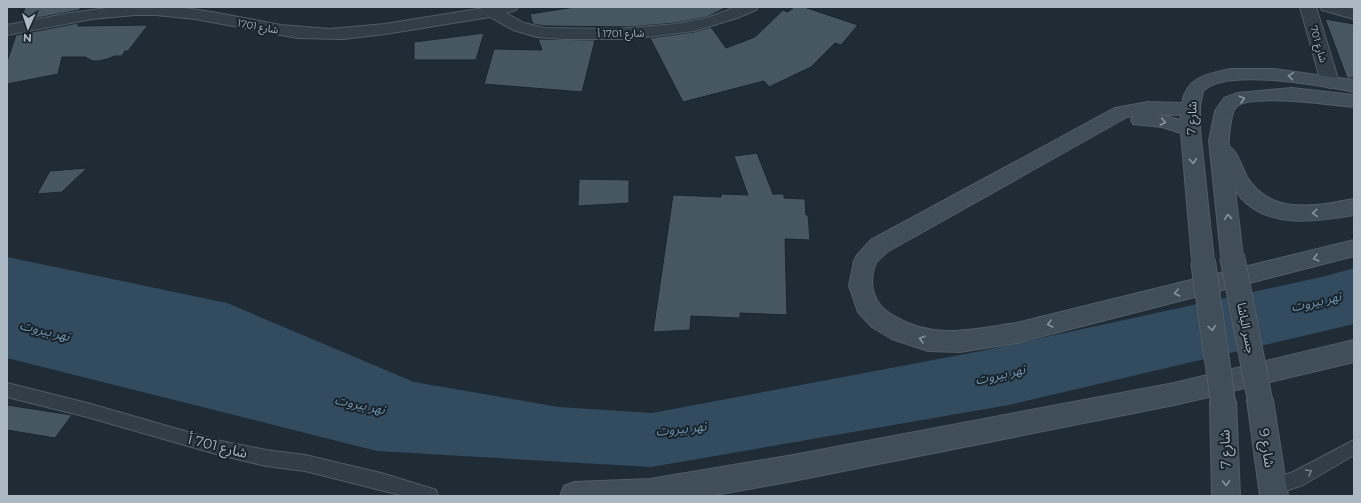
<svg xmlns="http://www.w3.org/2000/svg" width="1361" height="503" font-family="Montserrat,'Noto Sans Arabic',sans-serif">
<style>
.water{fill:#324b5e}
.building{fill:#475762;stroke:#1a252d}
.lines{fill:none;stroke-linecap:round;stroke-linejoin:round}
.lane-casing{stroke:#505c65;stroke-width:2}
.street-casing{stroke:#505c65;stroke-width:2}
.secondary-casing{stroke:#505c65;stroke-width:2}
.lane{fill:#323e47;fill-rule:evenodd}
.street{fill:#323e47;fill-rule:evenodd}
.secondary{fill:#404e5a;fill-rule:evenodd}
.secondary-bridge-casing{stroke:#505c65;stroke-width:26;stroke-linecap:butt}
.secondary-bridge{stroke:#404e5a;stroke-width:24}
.oneway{stroke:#86949f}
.oneway2{stroke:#75828c}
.labels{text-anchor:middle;stroke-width:4;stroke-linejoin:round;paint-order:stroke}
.far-street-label{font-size:10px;fill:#acb9c4;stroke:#18232b}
.street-label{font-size:12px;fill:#acb9c4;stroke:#18232b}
.water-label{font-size:13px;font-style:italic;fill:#6c8fa9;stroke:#18232b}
.near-street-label{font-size:14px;fill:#acb9c4;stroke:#18232b}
</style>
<rect width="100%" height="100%" fill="#1f2c36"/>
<polygon class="water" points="7,257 227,303 414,382 559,407 652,413 981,351 1326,276 1354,268 1354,324 1009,405 651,467 377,451 7,358"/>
<g class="building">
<polygon points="25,7 80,7 80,10 21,21"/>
<polygon points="575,7 727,7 707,17 676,23 629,27 545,26 533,24 530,14"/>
<polygon points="794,7 804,7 858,25 841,45 835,43 811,67 769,87 764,81 683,102 650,38 694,32 711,27 726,48 755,37 783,10 788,12"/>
<polygon points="1325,19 1354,24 1354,78 1347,78"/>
<polygon points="78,23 78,26 148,25 128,51 125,51 122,56 115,56 107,59 98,61 93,61 85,57 62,57 58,74 7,84 7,62 16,35"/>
<polygon points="484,33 476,60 414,60 414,42"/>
<polygon points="538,39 595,40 582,92 484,84 494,49 542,50"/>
<polygon points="757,153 773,194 784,194 784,198 805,199 806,215 808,215 810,240 785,239 787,315 740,313 740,318 691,316 690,330 653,332 673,195 721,197 721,194 748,195 734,156"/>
<polygon points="87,168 62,192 37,194 50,171"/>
<polygon points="579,179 629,180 629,203 578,206"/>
<polygon points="7,405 72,415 55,438 7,430"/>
</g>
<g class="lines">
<g class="lane-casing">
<g id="lane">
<polygon points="7,383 87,403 216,440 266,450 305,455 381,473 430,488 436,490 438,496 404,496 305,471 266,466 216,454 87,417 7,397"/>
<polygon points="1354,440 1354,455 1303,485 1273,495 1267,493 1265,487 1267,481 1293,472"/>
</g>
</g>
<g class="street-casing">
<g id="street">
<polygon points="114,7 178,7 212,12 281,25 329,29 385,24 490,7 518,7 516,10 506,13 524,23 545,28 618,29 676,24 707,18 736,7 758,7 756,10 737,18 694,31 656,36 618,39 563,39 537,37 513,30 490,17 385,34 343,39 298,38 195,19 156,15 135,15 92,19 7,35 7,25 70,13"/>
<polygon points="1300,7 1316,7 1339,82 1336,86 1330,88 1324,86 1321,82"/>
<polygon points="1320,7 1346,7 1354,9 1354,19 1322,10"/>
</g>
</g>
<g class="secondary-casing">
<g id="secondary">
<path d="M 1230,69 L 1274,69 L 1354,80 L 1354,92 C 1324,86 1225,67 1203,91 L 1200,106 L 1200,129 L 1214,261 L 1211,267 L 1203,270 L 1195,267 L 1192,261 L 1181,133 L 1162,127 L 1133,124 L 1131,120 L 1133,116 L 1127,117 L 887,252 C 883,256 879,259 876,263 C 872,271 871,285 874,293 C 877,304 886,312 896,317 C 935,340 974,329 1016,323 L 1354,240 L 1354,256 L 1016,343 L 960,352 L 928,351 L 892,339 L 872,327 L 858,312 L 849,286 L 854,261 L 857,255 L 871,240 L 1115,108 L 1148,102 L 1182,103 C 1186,77 1208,74 1230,69 ZM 1152,114 L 1181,115 L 1180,120 L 1162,115 Z"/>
<path d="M 1292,88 L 1354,95 L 1354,107 C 1333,105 1250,93 1236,107 C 1231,112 1228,139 1229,146 C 1238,152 1242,168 1247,177 C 1271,216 1316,206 1354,199 L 1354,215 C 1314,222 1261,230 1235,190 L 1243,256 L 1240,262 L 1232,265 L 1224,262 L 1221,256 L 1209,141 L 1215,111 L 1224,98 L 1238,93 Z"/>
<polygon points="1354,340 1354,362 1228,392 1232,394 1236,402 1240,496 1212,496 1210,402 1213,396 1174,405 793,481 710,496 560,496 564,486 574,482 650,479 793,455 1174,383"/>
<polygon points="1260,388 1269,392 1273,400 1288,496 1260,496 1247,400 1251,392"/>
</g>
</g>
<use href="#lane" class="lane"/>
<use href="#street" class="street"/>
<use href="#secondary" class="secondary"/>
<g class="secondary-bridge-casing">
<g id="secondary-bridge">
<polyline points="1232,256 1260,400"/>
<polyline points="1203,261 1223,402"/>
</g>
</g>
<use href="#secondary-bridge" class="secondary-bridge"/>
</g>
<defs><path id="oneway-chevron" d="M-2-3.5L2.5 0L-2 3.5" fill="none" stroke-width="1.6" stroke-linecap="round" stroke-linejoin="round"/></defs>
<g class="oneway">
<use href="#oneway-chevron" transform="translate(1291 76) rotate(-172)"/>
<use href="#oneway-chevron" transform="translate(1242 99) rotate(-15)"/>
<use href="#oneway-chevron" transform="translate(1163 122) rotate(12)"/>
<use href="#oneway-chevron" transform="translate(1193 161) rotate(85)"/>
<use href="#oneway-chevron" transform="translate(1315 213) rotate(176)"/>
<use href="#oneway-chevron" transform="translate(1228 217) rotate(-96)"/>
<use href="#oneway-chevron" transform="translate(1316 258) rotate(165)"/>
<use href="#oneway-chevron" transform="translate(1177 293) rotate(166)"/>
<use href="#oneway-chevron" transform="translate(1050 324) rotate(166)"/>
<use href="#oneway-chevron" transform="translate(1212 328) rotate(82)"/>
<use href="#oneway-chevron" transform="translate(922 339) rotate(-164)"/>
<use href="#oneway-chevron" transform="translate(1226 483) rotate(89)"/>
</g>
<use class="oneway2" href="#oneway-chevron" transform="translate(1309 472) rotate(-30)"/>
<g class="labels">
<g class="far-street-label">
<text transform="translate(258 26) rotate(10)" y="4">شارع 1701</text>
<text transform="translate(621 33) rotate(-1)" y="4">شارع 1701 أ</text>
<text transform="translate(1319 44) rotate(74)" y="4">شارع 701</text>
</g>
<g class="street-label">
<text transform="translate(1192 118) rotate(-88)" y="4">شارع 7</text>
<text transform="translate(1246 328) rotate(79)" y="4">جسر الباشا</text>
</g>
<g class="water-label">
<text transform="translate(1316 301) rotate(-13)" y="5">نهر بيروت</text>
<text transform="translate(45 330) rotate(14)" y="5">نهر بيروت</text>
<text transform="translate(1000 374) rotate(-13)" y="5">نهر بيروت</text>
<text transform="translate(360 404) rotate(12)" y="5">نهر بيروت</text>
<text transform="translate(681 428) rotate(-6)" y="5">نهر بيروت</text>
</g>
<g class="near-street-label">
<text transform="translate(218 446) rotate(14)" y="5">شارع 701 أ</text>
<text transform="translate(1267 448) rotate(81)" y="5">شارع 9</text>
<text transform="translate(1225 449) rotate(-92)" y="5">شارع 7</text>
</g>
</g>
<rect width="1361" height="503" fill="none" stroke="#acb9c4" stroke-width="16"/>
<g transform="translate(28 28) rotate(183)" stroke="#18232b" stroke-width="3" paint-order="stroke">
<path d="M0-3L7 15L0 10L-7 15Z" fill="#acb9c4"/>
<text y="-6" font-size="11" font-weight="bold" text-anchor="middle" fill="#acb9c4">N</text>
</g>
</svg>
